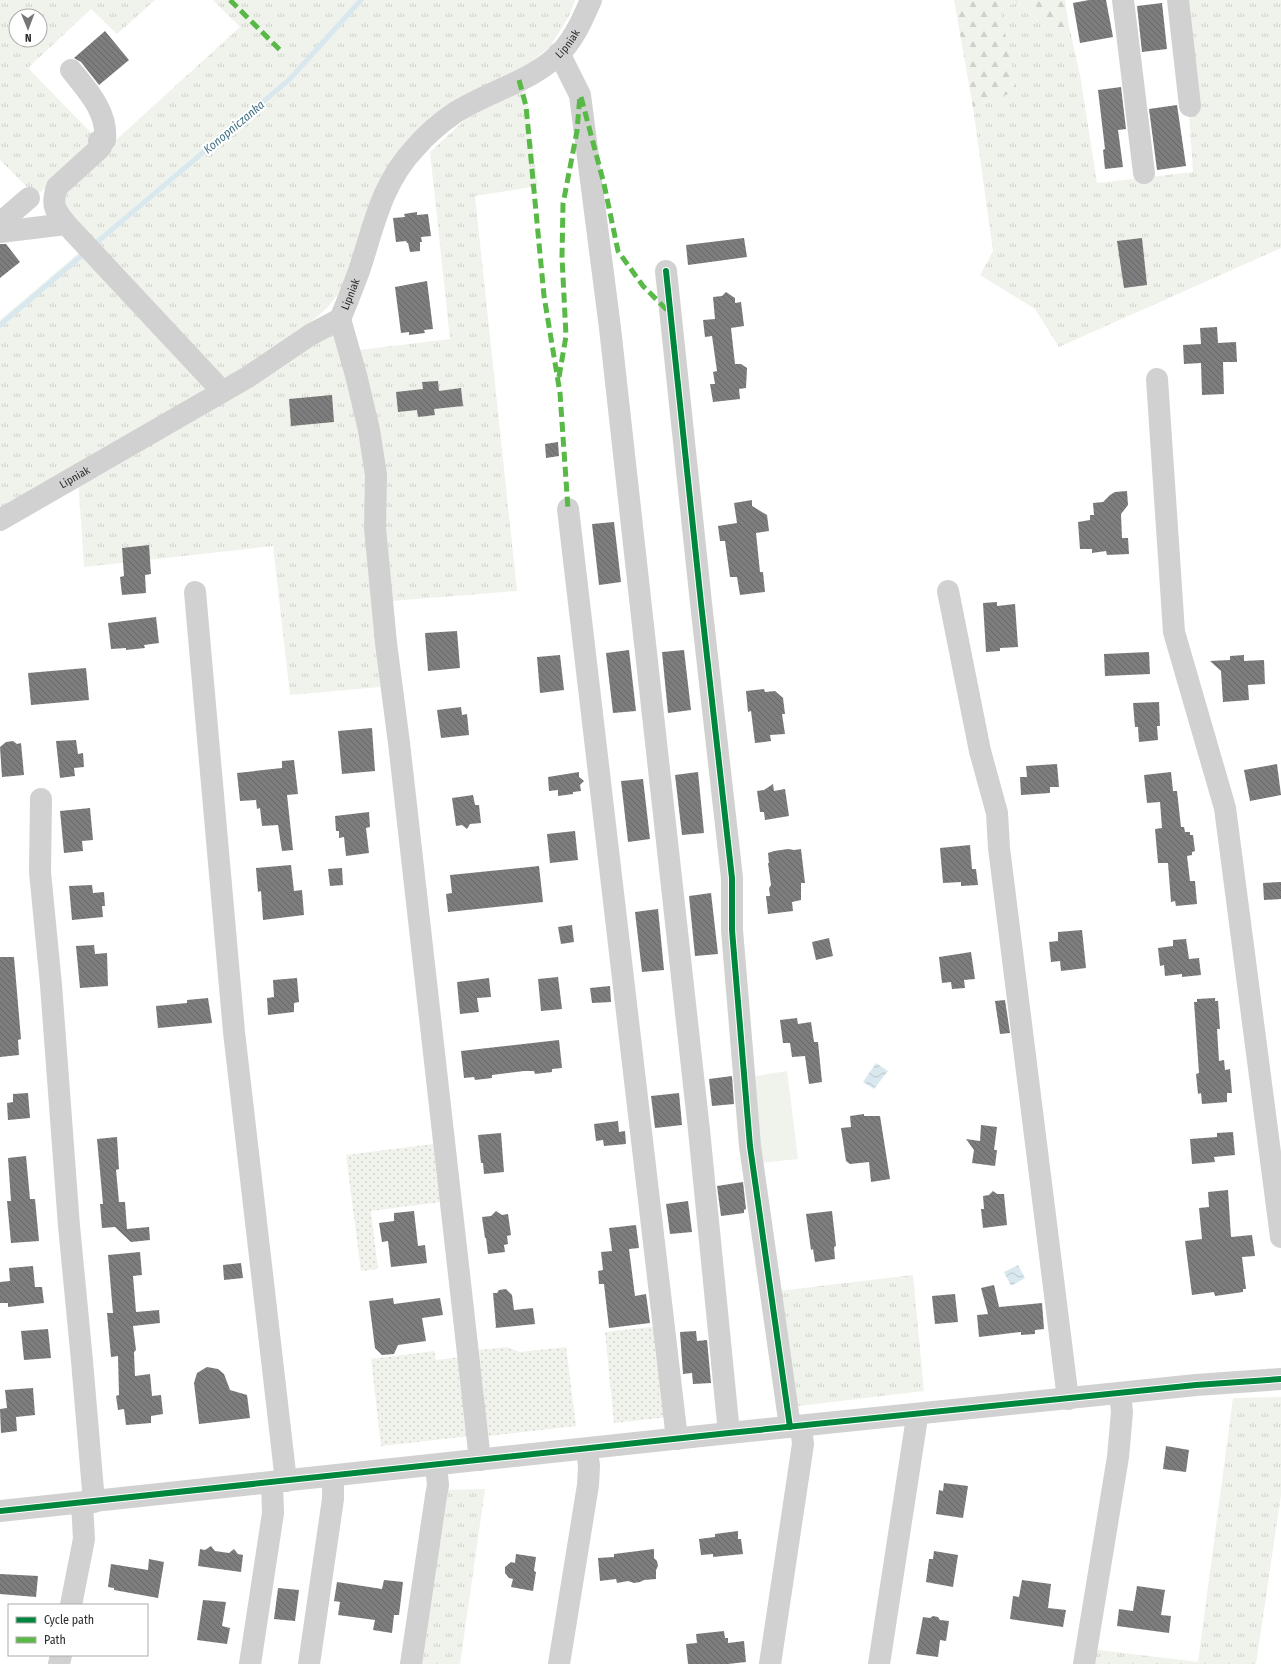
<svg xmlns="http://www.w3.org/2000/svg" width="1281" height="1664" font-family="'Fira Sans Condensed',sans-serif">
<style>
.grass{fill:url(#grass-tufts);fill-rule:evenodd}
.forest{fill:url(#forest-firs)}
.park{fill:#f0f3eb}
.garden{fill:url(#garden-dots)}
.water{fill:url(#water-waves)}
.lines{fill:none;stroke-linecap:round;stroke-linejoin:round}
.stream{stroke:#d9e8ee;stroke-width:5}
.building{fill:url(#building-back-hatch)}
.minor{stroke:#d1d1d1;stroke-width:22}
.quiet{stroke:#58b947;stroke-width:5;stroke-dasharray:10 5;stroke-linecap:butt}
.cycleway-casing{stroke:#fff;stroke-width:8}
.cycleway{stroke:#00873e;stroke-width:6}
.labels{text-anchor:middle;stroke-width:4;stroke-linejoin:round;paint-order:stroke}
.street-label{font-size:11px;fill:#2c2c2c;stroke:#fff}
.water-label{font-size:12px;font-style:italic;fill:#437285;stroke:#fff}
</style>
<defs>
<pattern id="grass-tufts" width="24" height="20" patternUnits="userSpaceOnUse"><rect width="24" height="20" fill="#f0f3eb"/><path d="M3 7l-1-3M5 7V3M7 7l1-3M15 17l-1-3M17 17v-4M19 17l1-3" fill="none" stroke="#ced0ca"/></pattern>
<pattern id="forest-firs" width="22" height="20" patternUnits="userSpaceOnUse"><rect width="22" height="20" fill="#f0f3eb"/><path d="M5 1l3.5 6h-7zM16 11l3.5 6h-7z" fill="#ced0ca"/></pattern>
<pattern id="garden-dots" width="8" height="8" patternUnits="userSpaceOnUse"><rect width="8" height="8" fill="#f0f3eb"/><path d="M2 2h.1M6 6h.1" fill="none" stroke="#ced0ca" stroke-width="1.8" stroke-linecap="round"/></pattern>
<pattern id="water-waves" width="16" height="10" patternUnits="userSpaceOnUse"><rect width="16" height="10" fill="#d9e8ee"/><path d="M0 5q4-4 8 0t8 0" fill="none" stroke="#bac7cc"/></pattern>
<pattern id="building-back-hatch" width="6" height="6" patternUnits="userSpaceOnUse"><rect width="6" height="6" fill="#7d7d7d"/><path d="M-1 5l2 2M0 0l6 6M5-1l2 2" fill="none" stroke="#676767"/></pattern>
</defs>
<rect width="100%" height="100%" fill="#fff"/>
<g class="grass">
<path d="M 0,0 L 155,0 L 117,34 L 91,9 L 28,68 L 99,141 L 36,196 L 0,160 ZM 16,16 L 40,16 L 40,40 L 16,40 Z"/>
<polygon points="213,0 575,0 569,16 550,47 523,68 434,119 342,290 326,309 292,338 229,378 212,374 72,224 59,192 240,27"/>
<polygon points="1181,0 1281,0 1281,248 1059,347 1035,309 980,275 993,251 973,107 1017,91 999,9 1018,2 1047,29 1069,26 1080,75 1097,183 1193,172"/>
<polygon points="525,86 538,186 475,196 517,591 392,601 378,636 380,687 290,695 273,546 84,567 78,478 340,319 351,351 450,339 430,152 466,119"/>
<polygon points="82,250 208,384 198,396 0,513 0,320"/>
<polygon points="913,1275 924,1391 790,1407 778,1291"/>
<polygon points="1281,1397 1281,1495 1256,1664 1087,1664 1091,1649 1198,1662 1233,1398"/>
<polygon points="485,1489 460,1664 416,1664 441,1490"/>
</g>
<polygon class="forest" points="954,0 1065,0 1069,26 1047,29 1018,2 1000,9 1017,91 973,107"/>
<polygon class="park" points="787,1071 798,1159 760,1163 749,1077"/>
<g class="garden">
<polygon points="433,1144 440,1202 371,1211 378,1269 361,1271 346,1155"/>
<polygon points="660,1326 669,1417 614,1423 605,1332"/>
<polygon points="507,1347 520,1352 566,1347 576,1426 488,1436 479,1350"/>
<polygon points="434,1351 436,1360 462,1357 471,1436 381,1446 371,1359"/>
</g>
<g class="water">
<polygon points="876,1063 888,1071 874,1089 863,1082"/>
<polygon points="1018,1265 1025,1278 1011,1286 1004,1272"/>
</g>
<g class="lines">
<g class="stream">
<polyline points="96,243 290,79 361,0"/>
<polyline points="0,325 80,257"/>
</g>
</g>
<g class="building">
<polygon points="1089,0 1106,0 1113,37 1080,43 1073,3"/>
<polygon points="1162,3 1167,49 1142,52 1137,6"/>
<polygon points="105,31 129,60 99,85 81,62 74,58"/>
<polygon points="1121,87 1126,129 1118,130 1123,167 1105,169 1103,150 1105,149 1098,90"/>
<polygon points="1177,105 1186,166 1157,170 1149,109"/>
<polygon points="417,212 417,215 428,214 431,236 421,237 422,242 420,242 420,251 410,252 408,243 407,243 406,241 396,242 393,218 405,217 404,214"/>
<polygon points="744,238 747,257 688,265 686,245"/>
<polygon points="1142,238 1147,285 1124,288 1117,241"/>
<polygon points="0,244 6,244 20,262 0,278"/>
<polygon points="427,281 433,329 424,330 425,333 409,335 409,332 401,333 395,287"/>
<polygon points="726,292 735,298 735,303 741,302 744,326 731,328 735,364 741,364 747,368 746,388 739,389 740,399 713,402 710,384 715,384 713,372 717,371 712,336 705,337 703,320 715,319 713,297 722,296"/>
<polygon points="1217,327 1218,343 1236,342 1237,362 1223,362 1224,394 1202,395 1201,363 1184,364 1183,345 1201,344 1200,328"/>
<polygon points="438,381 439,391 461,388 463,406 434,409 435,415 418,417 417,410 398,412 396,392 423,389 422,382"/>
<polygon points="332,395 334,422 291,426 289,399"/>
<polygon points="558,442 559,456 546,458 545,444"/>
<polygon points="1127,491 1128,505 1121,514 1122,538 1128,538 1129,554 1107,555 1106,551 1092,553 1092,549 1080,549 1078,522 1090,520 1090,515 1094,515 1093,503 1103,502 1110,495 1115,492"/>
<polygon points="752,500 752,506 767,515 769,531 756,533 760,572 763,572 765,592 740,595 737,577 730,577 725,541 720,541 718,526 737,523 734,503"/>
<polygon points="614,522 621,582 599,585 592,524"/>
<polygon points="149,545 151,574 145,575 146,593 122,595 120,577 124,576 122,548"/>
<polygon points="997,602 997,606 1015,604 1018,647 1000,648 1000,651 986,652 983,603"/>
<polygon points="156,617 159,643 144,645 145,648 126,650 126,648 111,649 108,623"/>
<polygon points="457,631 460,668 428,671 425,633"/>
<polygon points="629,650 636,711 613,713 606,653"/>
<polygon points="684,650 691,710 668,713 662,652"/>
<polygon points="1149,652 1150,674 1105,676 1104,654"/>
<polygon points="560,655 564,690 540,693 537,657"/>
<polygon points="1244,655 1244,661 1264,660 1265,684 1248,685 1249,700 1223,702 1221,671 1210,661 1230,660 1230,656"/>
<polygon points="86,668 89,700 31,705 28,673"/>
<polygon points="764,689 765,692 775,691 783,698 785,714 782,714 785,734 770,735 771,741 755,743 751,711 748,712 746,691"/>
<polygon points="1159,702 1160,726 1157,726 1158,740 1139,742 1138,727 1135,727 1133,703"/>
<polygon points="461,707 462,715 467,714 469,735 441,738 437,710"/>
<polygon points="372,728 375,771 342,774 338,731"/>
<polygon points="76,740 78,754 83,753 84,767 74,768 75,776 60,778 56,741"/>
<polygon points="13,741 17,744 21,743 24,775 2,777 0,747 6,742"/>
<polygon points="294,760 298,794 287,795 293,850 282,851 278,825 262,826 260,808 257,809 256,800 240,801 237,773 282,768 282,761"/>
<polygon points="1057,764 1059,787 1050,787 1050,793 1021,795 1020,777 1027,777 1026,766"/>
<polygon points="1277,764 1281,795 1250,801 1244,770"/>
<polygon points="579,772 579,777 584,781 580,785 581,791 573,792 573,794 558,796 558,790 549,791 548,777"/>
<polygon points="698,772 704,833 682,835 675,775"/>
<polygon points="1171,772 1173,791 1177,791 1181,827 1184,827 1185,832 1190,832 1190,835 1193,835 1195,851 1192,852 1192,855 1187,856 1190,881 1195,881 1197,904 1176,906 1175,901 1171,902 1168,863 1158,863 1155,829 1162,828 1160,802 1147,803 1144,775"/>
<polygon points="643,779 650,839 628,842 621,781"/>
<polygon points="773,784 774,791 785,789 789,816 765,820 764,812 760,812 757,791 764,790"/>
<polygon points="473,795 475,805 479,805 481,823 470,824 467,829 462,825 456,826 452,798"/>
<polygon points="90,808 93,840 82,841 83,851 64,853 60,811"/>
<polygon points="369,812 370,827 366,828 369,853 346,856 344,837 339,838 339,831 336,831 335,816"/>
<polygon points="575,831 578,860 550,863 547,834"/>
<polygon points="970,845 972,869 976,869 978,885 961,886 961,882 943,883 940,848"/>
<polygon points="788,849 794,850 801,849 805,883 801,883 801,900 792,902 793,911 768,914 766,896 770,896 769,888 771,885 768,863 769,863 768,853 774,851"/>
<polygon points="291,865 294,891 302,890 304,915 263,920 261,891 258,892 256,868"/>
<polygon points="539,866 543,902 448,912 446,894 452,893 450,875"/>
<polygon points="342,868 343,885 330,886 328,869"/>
<polygon points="1281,882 1281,899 1264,900 1263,883"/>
<polygon points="92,885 93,893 104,892 105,906 102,906 103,917 72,920 69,886"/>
<polygon points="711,893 718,954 695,956 689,896"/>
<polygon points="658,909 664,970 642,972 635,912"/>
<polygon points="572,925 574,942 561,944 558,927"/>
<polygon points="1082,930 1086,968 1061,971 1060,961 1051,962 1049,942 1058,941 1058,932"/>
<polygon points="829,938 833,956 816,960 812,942"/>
<polygon points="1186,939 1189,959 1199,958 1201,975 1182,977 1182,974 1165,976 1164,965 1160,966 1158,948 1173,946 1173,940"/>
<polygon points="94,945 95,954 107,953 108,986 80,988 76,946"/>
<polygon points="971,952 975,979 964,980 965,988 952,989 951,982 942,983 939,957"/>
<polygon points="0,957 14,957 21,1039 18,1040 19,1055 0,1057"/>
<polygon points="558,977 562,1009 541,1011 538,979"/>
<polygon points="297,978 299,1002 294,1003 294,1012 268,1015 267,998 274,997 273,980"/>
<polygon points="489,978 491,997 477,998 479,1012 460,1014 457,982"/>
<polygon points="610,986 611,1002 592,1003 590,988"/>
<polygon points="208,998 212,1023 158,1028 156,1006 187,1003 187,1000"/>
<polygon points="1215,998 1215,1001 1218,1001 1220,1029 1217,1029 1219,1061 1224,1060 1225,1070 1230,1069 1232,1093 1227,1093 1227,1102 1202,1104 1201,1093 1198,1094 1196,1074 1199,1073 1194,1002 1197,1002 1197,999"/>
<polygon points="1005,1000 1010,1033 1000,1034 995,1001"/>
<polygon points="797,1018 798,1024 811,1022 814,1042 818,1042 822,1082 809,1084 805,1056 792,1057 790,1043 783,1043 780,1020"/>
<polygon points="559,1040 562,1068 552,1069 552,1072 535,1074 534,1071 524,1071 492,1075 492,1078 475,1080 474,1077 464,1078 461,1051"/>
<polygon points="732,1076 734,1104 712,1106 709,1079"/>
<polygon points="28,1093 30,1118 8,1120 7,1103 13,1102 13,1094"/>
<polygon points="679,1093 682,1125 655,1128 651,1096"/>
<polygon points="864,1114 864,1116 880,1116 890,1179 871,1182 869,1162 850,1164 846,1161 841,1128 851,1127 850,1116"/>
<polygon points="618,1121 619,1132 625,1131 626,1144 604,1146 603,1140 596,1141 594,1124"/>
<polygon points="981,1125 997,1127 994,1150 997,1150 995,1166 972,1163 974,1150 966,1139 980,1141"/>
<polygon points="1233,1132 1235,1155 1214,1157 1215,1162 1192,1164 1190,1139 1217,1137 1217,1133"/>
<polygon points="501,1133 504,1172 484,1174 483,1163 481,1163 478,1135"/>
<polygon points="117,1137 119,1169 116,1170 119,1202 125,1202 127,1229 149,1227 150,1240 131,1242 115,1227 102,1228 100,1204 103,1204 97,1139"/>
<polygon points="26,1156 30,1199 35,1199 39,1241 11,1243 7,1201 11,1201 8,1158"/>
<polygon points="743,1182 746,1209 744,1210 744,1213 721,1216 717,1186"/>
<polygon points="1228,1190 1231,1237 1252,1235 1255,1256 1242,1257 1246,1289 1243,1289 1243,1292 1215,1296 1214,1292 1192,1295 1185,1241 1202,1239 1199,1208 1209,1207 1208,1192"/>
<polygon points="993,1191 997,1194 1004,1194 1007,1225 983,1228 981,1209 984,1209 983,1196 989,1195"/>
<polygon points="688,1201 692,1232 670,1234 666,1204"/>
<polygon points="414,1211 418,1246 425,1245 427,1263 391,1267 388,1241 382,1242 379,1223 394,1221 394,1213"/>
<polygon points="496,1211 502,1215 508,1214 511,1235 507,1236 508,1244 504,1245 505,1252 488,1254 486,1238 485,1238 482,1217 491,1216"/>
<polygon points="832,1211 836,1246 834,1247 835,1259 815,1262 813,1249 811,1250 806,1214"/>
<polygon points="636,1225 639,1248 629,1249 635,1296 646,1294 650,1323 609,1328 604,1284 599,1284 598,1271 603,1270 601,1252 612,1251 609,1228"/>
<polygon points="140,1252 142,1275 133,1276 136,1312 159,1310 160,1323 133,1326 136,1350 134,1352 135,1376 150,1374 152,1396 161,1395 163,1414 151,1416 151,1423 126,1425 124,1409 118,1410 116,1396 119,1395 118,1356 111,1357 107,1313 113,1313 108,1255"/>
<polygon points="241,1263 243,1278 224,1280 223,1265"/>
<polygon points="33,1266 35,1287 42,1287 44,1303 8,1307 8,1303 0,1303 0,1282 10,1281 9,1268"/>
<polygon points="994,1285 999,1307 1042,1303 1044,1329 1035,1330 1035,1334 1021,1335 1021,1332 979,1337 977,1315 988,1314 981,1288"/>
<polygon points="506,1289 512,1295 514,1310 533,1308 535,1324 495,1328 496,1327 493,1293 497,1293 499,1290"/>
<polygon points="955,1294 958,1322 935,1324 932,1296"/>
<polygon points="393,1298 394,1304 440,1298 443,1315 422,1318 426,1341 398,1345 394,1354 382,1355 375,1348 369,1301"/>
<polygon points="48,1329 51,1358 24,1360 21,1331"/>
<polygon points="696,1331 697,1341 707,1340 711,1383 693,1384 692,1373 683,1374 680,1332"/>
<polygon points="207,1367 218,1369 224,1374 230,1390 247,1395 250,1418 199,1424 194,1383 197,1373"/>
<polygon points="33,1388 35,1415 16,1417 17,1431 1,1433 0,1409 7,1408 5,1390"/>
<polygon points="1166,1446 1189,1450 1186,1472 1163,1469"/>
<polygon points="944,1483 968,1486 963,1518 936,1514 939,1490 943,1491"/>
<polygon points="738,1531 738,1539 741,1539 743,1554 713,1557 713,1554 701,1555 699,1539 715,1537 715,1534"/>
<polygon points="211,1546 215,1551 229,1553 234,1549 238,1554 243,1555 241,1572 198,1566 200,1549 205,1550"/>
<polygon points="654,1549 654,1558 657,1561 658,1566 656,1570 656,1579 644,1580 640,1582 634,1583 628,1581 617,1583 616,1579 600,1581 598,1558 614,1557 614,1554"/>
<polygon points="934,1551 958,1555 953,1587 926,1582 929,1559 933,1559"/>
<polygon points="516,1554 536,1557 534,1571 536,1572 533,1591 511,1587 513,1579 509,1578 505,1573 505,1567 511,1562 515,1563"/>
<polygon points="149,1559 164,1562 158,1598 114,1590 114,1588 108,1587 111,1564 148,1570"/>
<polygon points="0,1574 38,1576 36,1597 0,1594"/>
<polygon points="384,1580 403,1582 399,1615 394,1615 392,1633 373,1630 375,1620 338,1615 340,1602 334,1601 337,1582 382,1589"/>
<polygon points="1022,1580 1051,1584 1048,1608 1066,1610 1063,1627 1010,1619 1013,1596 1019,1597"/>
<polygon points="1137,1586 1165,1590 1161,1615 1171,1616 1169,1633 1117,1626 1119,1609 1133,1611"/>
<polygon points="278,1588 299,1590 295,1621 274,1619"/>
<polygon points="203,1600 226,1602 222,1626 230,1628 227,1644 197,1640"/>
<polygon points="933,1616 938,1617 940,1620 949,1621 946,1641 940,1640 938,1657 916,1654 923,1617 930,1618"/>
<polygon points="724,1631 725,1638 728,1638 728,1643 744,1641 746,1662 728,1664 688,1664 686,1644 697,1643 696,1634"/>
</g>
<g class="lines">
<g class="minor">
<polyline points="1123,0 1144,173"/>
<polyline points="1178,0 1190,106"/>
<polyline points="559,53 580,95 610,328 699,1130 729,1433"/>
<path d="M 71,70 C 87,90 108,112 105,140 L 99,141 L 102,144 L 101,147 L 57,187 C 51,206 55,210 66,224 L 222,391"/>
<polyline points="0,223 29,198"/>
<polyline points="0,232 66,224"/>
<polyline points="666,271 701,603 732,878 732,930 750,1146 790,1427"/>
<polyline points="340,319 356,375 369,430 376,475 375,528 386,643 399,743 480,1460"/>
<polyline points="1157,379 1174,632 1225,808 1281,1237"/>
<polyline points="568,509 677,1439"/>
<path id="s1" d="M 0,520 L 248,377 L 310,335 L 340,319 C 347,303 353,287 359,271 C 374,226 381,184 415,148 C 427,134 441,122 456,112 C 489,91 536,80 563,50 C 576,35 583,18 591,0"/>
<polyline points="948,591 980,751 997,813 999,848 1068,1399"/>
<polyline points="195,592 234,1032 286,1481"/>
<polyline points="41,799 40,872 51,985 69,1226 82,1361 94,1502"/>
<polyline points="0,1511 729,1433 1196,1385 1281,1379"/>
<polyline points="71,1605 84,1539 82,1503"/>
<polyline points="59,1664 61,1655"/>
<polyline points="250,1664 273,1513 272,1483"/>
<polyline points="309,1664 333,1499 333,1476"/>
<polyline points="411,1664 436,1496 438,1485 436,1465"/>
<polyline points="559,1664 588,1485 589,1466 587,1449"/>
<polyline points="770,1664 803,1444 801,1426"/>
<polyline points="879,1664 916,1424 916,1415"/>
<polyline points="1084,1664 1118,1457 1122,1412 1120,1393"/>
</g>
<g class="quiet">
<polyline points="230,0 283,53"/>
<polyline points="519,80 526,106 544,296 560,393 568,509"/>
<polyline points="581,97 604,184 618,251 643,286 670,313"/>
<polyline points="559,377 566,336 562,257 563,204 577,131 580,95"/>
</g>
<g class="cycleway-casing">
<g id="cycleway">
<polyline points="666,271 701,603 732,878 732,930 750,1146 790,1427"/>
<polyline points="0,1511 729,1433 1196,1385 1281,1379"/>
</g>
</g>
<use href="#cycleway" class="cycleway"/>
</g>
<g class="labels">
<g class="street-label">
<text dy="4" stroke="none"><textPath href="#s1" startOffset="770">Lipniak</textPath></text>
<text dy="4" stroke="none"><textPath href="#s1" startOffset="422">Lipniak</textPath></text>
<text dy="4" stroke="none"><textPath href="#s1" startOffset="86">Lipniak</textPath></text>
</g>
<g class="water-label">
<text transform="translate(234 127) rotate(-40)" y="4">Konopniczanka</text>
</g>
</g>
<rect x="8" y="1604" width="140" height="52" fill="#ffffff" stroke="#ababab"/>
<rect x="16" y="1617" width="20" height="6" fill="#00873e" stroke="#ababab"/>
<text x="44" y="1624" font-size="12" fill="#2c2c2c">Cycle path</text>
<rect x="16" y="1637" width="20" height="6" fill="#58b947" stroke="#ababab"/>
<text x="44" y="1644" font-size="12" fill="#2c2c2c">Path</text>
<g transform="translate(28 28) rotate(179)"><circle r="19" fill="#ffffff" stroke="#ababab"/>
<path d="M0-3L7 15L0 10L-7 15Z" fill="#767676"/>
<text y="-6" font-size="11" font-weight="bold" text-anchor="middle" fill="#2c2c2c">N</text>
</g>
</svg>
